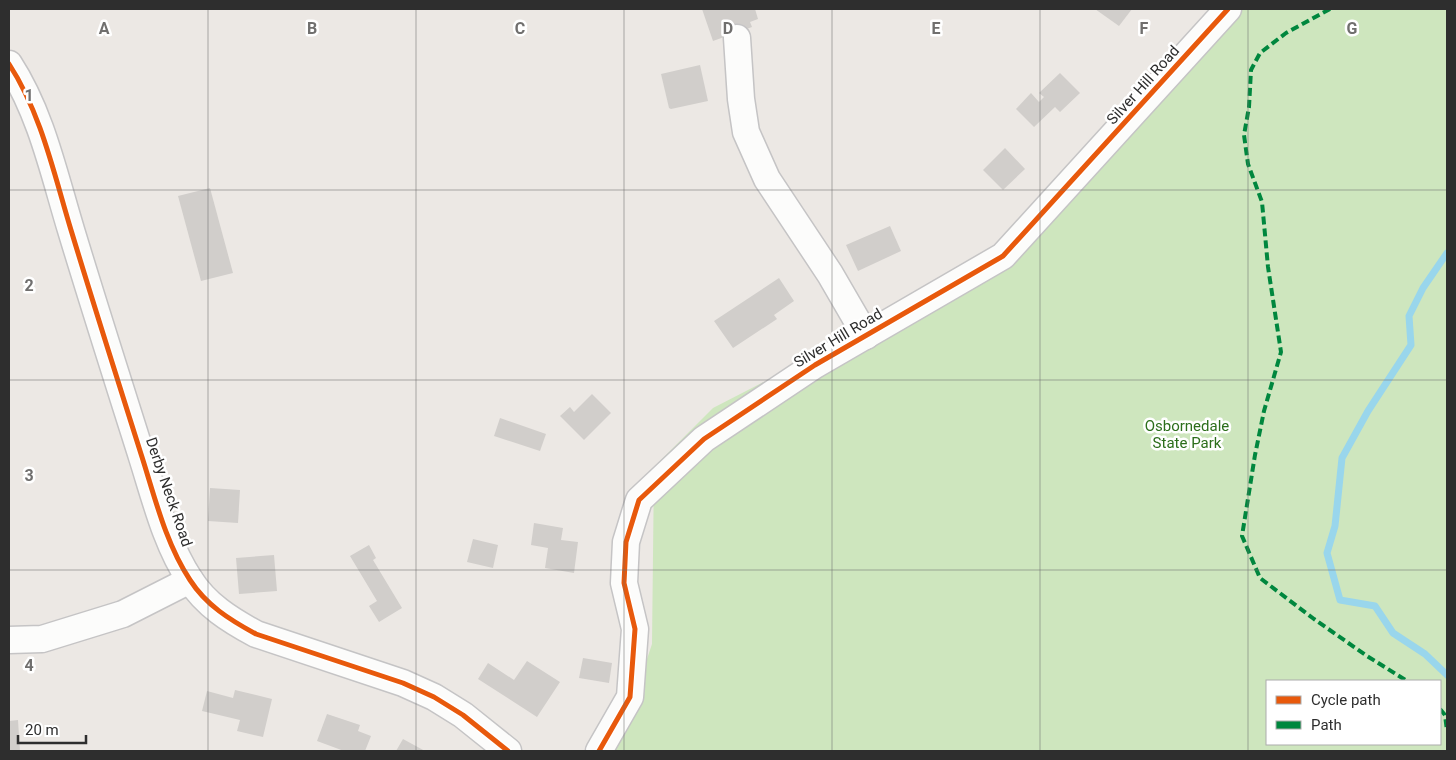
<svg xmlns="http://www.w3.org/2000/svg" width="1456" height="760" font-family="Roboto,sans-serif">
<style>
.green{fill:#cee6be;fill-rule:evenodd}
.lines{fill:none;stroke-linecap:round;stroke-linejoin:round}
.stream{stroke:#99d6ec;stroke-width:7}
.building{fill:#d1cecb}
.minor-casing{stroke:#c5c4c5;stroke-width:29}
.minor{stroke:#fcfcfb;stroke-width:26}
.quiet{stroke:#00873e;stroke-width:4;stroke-dasharray:8 4;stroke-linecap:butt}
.cycleway-casing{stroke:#fff;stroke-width:8}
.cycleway{stroke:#e8590c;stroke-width:5}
.grid{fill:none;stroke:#706f6e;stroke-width:1;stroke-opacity:0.55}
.labels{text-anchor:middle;stroke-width:5;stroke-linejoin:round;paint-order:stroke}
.street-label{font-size:15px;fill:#2e2e2e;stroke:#fff}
.park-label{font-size:15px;fill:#2c6e1b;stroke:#fff}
.grid-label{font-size:16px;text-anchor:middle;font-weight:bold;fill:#706f6e;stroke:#fff;stroke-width:5;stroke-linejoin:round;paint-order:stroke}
</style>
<rect width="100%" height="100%" fill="#ece8e4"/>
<path class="green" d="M 1242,9 L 1447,9 L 1447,751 L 606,751 L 628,716 L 652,644 L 654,467 L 713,408 L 873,326 L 1028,229 ZM 1267,681 L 1440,681 L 1440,744 L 1267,744 Z"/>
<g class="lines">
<polyline class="stream" points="1447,253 1423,288 1409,316 1411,345 1368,411 1342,458 1335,526 1327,553 1340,600 1375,606 1393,633 1425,654 1447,675"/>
</g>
<g class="building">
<polygon points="702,9 755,9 758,19 750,22 752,27 713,41"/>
<polygon points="1095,9 1132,9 1119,26"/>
<polygon points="700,65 708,101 671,109 669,108 661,74"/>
<polygon points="1060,73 1080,93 1060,112 1055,107 1034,127 1016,109 1031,93 1039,102 1044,97 1039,93"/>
<polygon points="1005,148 1025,169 1003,190 983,170"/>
<polygon points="210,188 233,273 201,281 178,196"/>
<polygon points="890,226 901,251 858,271 846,245"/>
<polygon points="779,278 794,301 774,315 777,319 733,348 714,321"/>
<polygon points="592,394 611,413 584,440 560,416 570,407 574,412"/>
<polygon points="500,418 546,434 540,451 494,436"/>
<polygon points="210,488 240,490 238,523 208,521"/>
<polygon points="534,523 563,528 561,540 578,542 574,573 545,568 548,548 531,545"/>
<polygon points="473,539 498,545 493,568 467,562"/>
<polygon points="369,545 376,558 373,560 402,608 379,622 369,606 377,601 350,556"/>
<polygon points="274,555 277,591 239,594 236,558"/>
<polygon points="583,658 612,663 609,683 579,678"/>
<polygon points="527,661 560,682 537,717 478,679 488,663 514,680"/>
<polygon points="235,690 272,699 263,737 237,731 240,720 202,711 207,691 233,698"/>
<polygon points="327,714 360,725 358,731 371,736 365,751 344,751 317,741"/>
<polygon points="18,720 20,751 9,751 9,721"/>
<polygon points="403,739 425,751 396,751"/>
</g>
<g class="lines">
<g class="minor-casing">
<g id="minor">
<polyline points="737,38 741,99 746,132 767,179 830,274 866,336"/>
<path d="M 9,64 C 41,113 54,174 71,230 C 94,306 118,381 142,457 C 155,498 166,544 190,580 C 206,605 230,620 256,634 L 403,683 L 434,697 L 463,715 L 508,751"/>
<polyline points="9,640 42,639 123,614 190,580"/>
<polyline points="599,751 630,697 635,629 624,583 626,542 639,500 704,439 815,365 1003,256 1228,9"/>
</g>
</g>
<use href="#minor" class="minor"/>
<g class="quiet">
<polyline points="1330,9 1286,33 1260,53 1251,70 1249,107 1244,135 1248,164 1262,202 1268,267 1281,352 1264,411 1255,455 1242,536 1260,578 1314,619 1367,656 1407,681"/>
<polyline points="1440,709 1445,715 1447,731"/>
</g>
<g class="cycleway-casing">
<g id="cycleway">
<path d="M 9,64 C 41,113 54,174 71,230 C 94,306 118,381 142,457 C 155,498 166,544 190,580 C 206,605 230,620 256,634 L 403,683 L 434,697 L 463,715 L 508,751"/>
<polyline points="599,751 630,697 635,629 624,583 626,542 639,500 704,439 815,365 1003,256 1228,9"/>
</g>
</g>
<use href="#cycleway" class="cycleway"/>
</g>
<path class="grid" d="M 208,9 L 208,751M 416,9 L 416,751M 624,9 L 624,751M 832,9 L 832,751M 1040,9 L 1040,751M 1248,9 L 1248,751M 9,190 L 1447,190M 9,380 L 1447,380M 9,570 L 1447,570"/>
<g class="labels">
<g class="street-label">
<text transform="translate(1143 85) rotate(-48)" y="5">Silver Hill Road</text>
<text transform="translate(838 338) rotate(-31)" y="5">Silver Hill Road</text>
<text transform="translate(169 492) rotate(71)" y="5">Derby Neck Road</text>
</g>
<g class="park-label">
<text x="1187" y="431">Osbornedale<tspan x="1187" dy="17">State Park</tspan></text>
</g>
</g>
<g class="grid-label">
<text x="104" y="34">A</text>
<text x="312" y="34">B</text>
<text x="520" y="34">C</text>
<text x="728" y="34">D</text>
<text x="936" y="34">E</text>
<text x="1144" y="34">F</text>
<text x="1352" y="34">G</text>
<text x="29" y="101">1</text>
<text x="29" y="291">2</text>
<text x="29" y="481">3</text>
<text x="29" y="671">4</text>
</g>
<rect width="1456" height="760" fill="none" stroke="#2e2e2e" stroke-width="20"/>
<rect x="1266" y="680" width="175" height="65" fill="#ffffff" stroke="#ababab"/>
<rect x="1276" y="696" width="25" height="8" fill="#e8590c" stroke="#ababab"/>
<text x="1311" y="705" font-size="15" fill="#2e2e2e">Cycle path</text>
<rect x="1276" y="721" width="25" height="8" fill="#00873e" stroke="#ababab"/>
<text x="1311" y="730" font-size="15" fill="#2e2e2e">Path</text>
<path d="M18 735v8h68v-8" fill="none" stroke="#2e2e2e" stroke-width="2.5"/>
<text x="25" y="735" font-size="15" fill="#2e2e2e" stroke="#ffffff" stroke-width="4" paint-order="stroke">20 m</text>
</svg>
